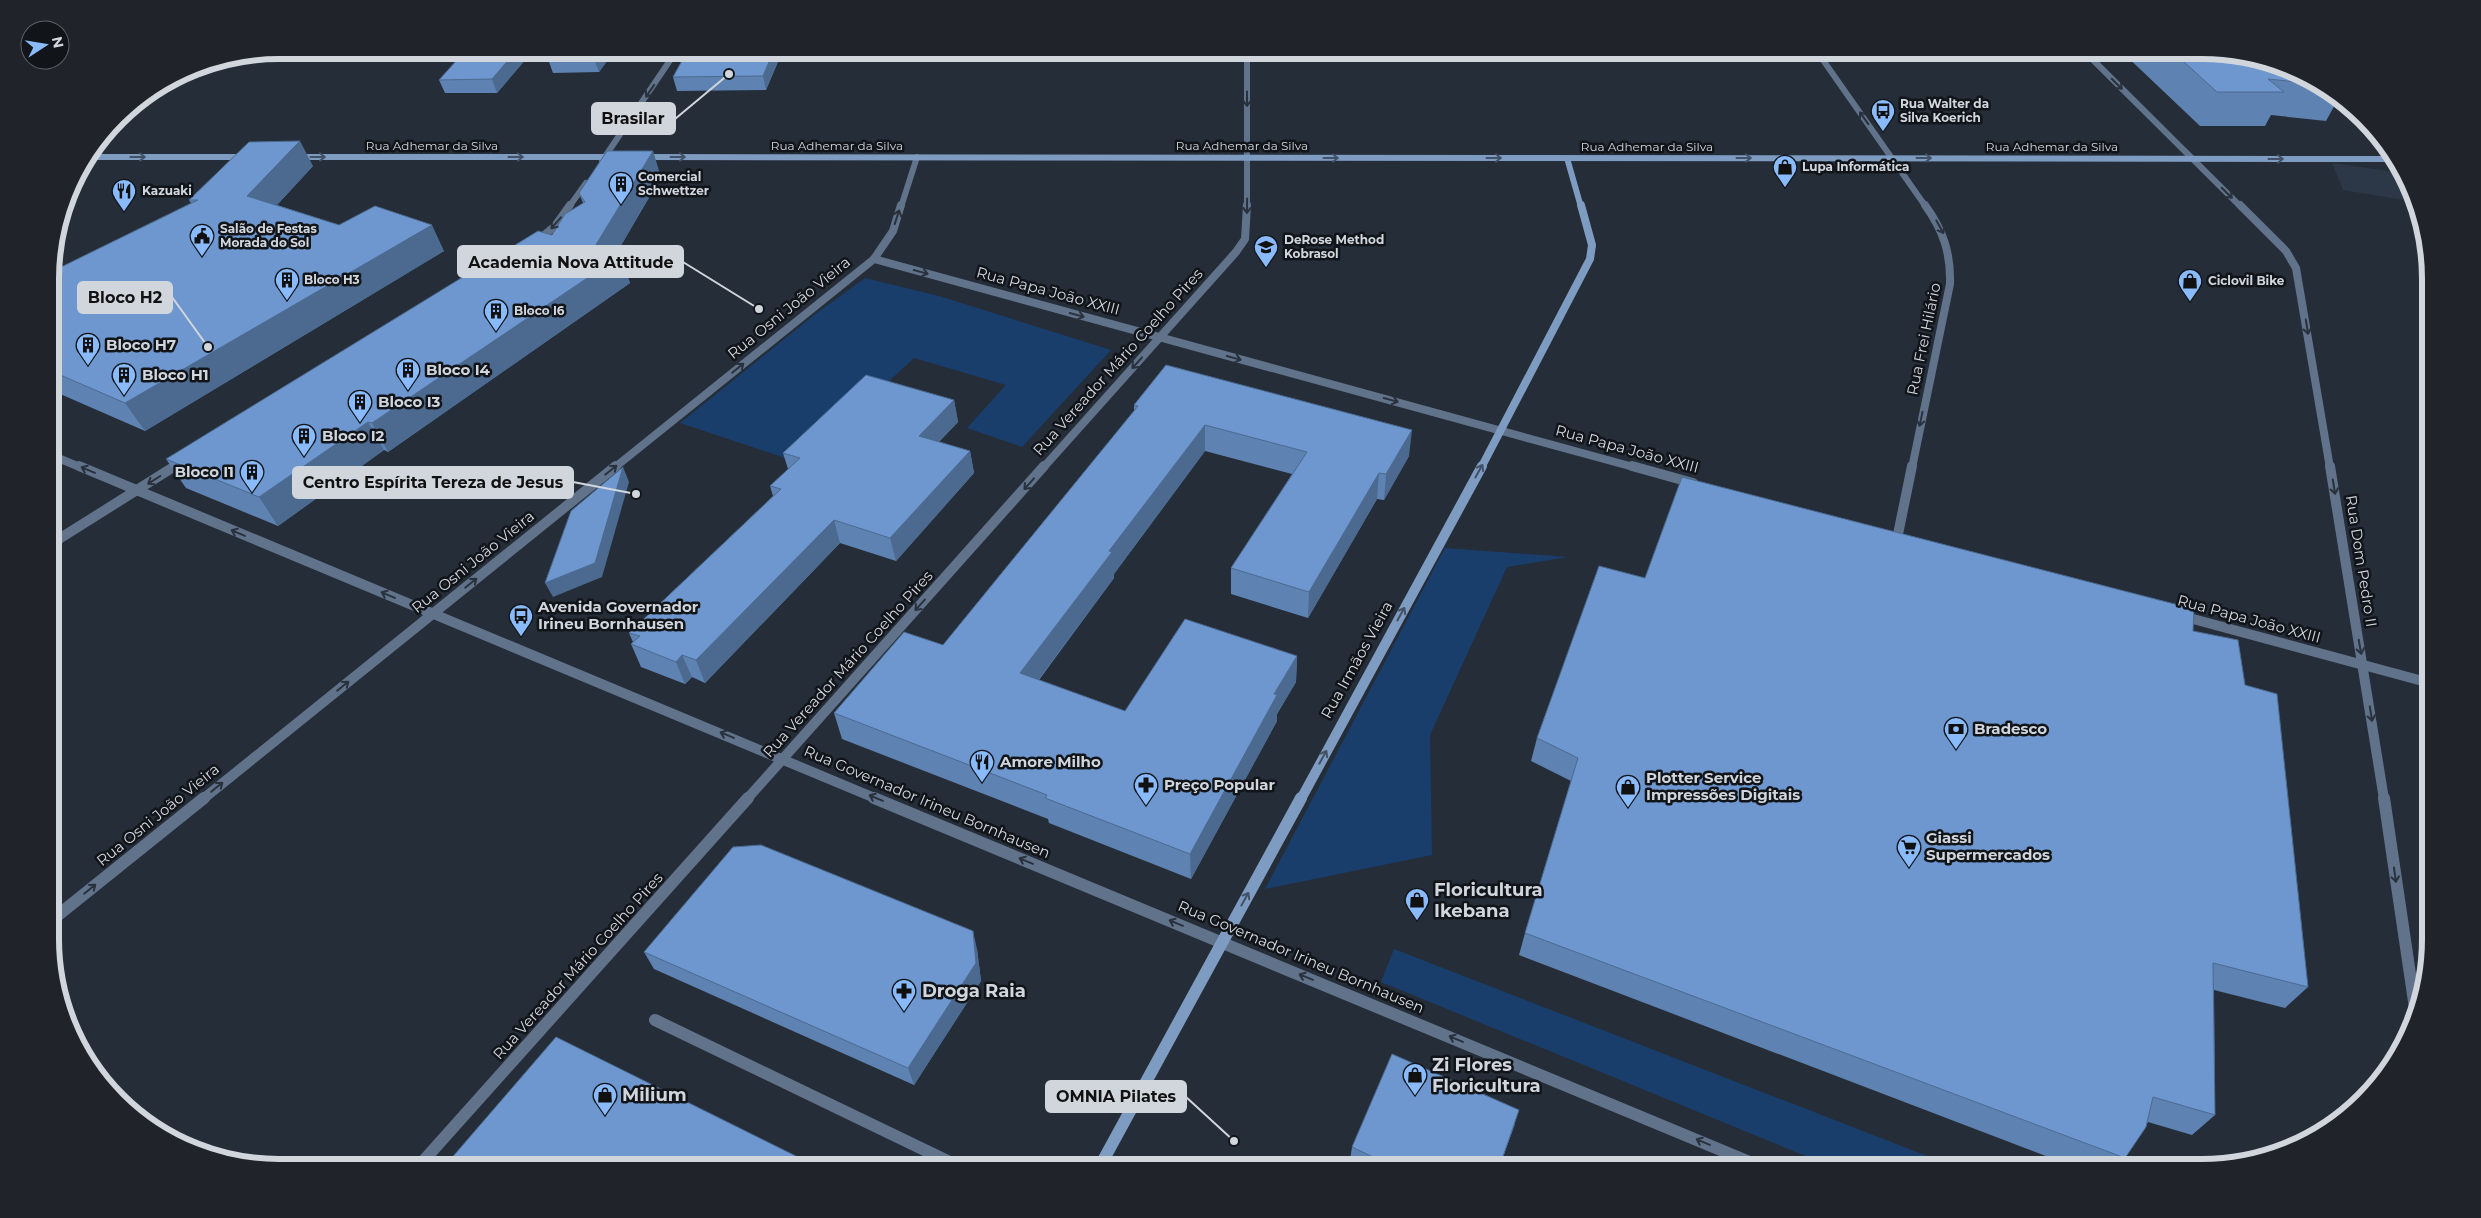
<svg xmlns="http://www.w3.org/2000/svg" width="2481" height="1218" font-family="Montserrat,sans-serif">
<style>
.built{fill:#2c3848}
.green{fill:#193e6c}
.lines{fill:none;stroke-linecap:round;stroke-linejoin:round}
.service{stroke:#61738b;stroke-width:12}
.minor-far3{stroke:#61738b;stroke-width:6}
.minor-far2{stroke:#61738b;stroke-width:8}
.minor-far1{stroke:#61738b;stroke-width:10}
.minor{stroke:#61738b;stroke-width:12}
.tertiary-far3{stroke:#61738b;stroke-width:6}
.tertiary-far2{stroke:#61738b;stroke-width:8}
.tertiary-far1{stroke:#61738b;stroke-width:10}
.tertiary{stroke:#61738b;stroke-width:12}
.secondary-far3{stroke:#7e9bc1;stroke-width:6}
.secondary-far2{stroke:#7e9bc1;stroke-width:8}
.secondary-far1{stroke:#7e9bc1;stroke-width:10}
.secondary{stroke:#7e9bc1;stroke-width:12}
.wall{fill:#5e82b1}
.shaded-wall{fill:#4c6a90}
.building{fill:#6d97ce;stroke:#4c6a90}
.oneway{stroke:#29313c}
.oneway2{stroke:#425165}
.labels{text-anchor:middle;stroke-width:5;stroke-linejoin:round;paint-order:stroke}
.far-poi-label{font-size:12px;font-weight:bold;fill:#d1d6dd;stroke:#11151a;text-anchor:start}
.far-street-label{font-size:12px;fill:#d1d6dd;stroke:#11151a}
.street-label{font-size:15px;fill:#d1d6dd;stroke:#11151a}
.poi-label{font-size:15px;font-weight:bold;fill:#d1d6dd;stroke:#11151a;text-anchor:start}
.near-poi-label{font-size:18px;font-weight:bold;fill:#d1d6dd;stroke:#11151a;text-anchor:start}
.rim{fill:none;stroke:#d1d6dd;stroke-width:6}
.leader{fill:none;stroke:#d1d6dd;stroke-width:2}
.callout-dot{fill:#d1d6dd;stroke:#11151a;stroke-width:2}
.callout{fill:#d1d6dd;stroke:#d1d6dd;stroke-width:2}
.callout-label{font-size:16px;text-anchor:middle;font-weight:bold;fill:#111}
</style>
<rect width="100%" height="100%" fill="#252d38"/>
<polygon class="built" points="2332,163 2403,173 2414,192 2416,202 2343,190"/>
<g class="green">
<polygon points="865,278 939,296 1111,350 1022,447 967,428 1006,385 914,358 800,463 680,423 818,312"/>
<polygon points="1445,548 1568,557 1507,567 1430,735 1432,855 1265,889"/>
<polygon points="1394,949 1958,1168 1835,1168 1381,982"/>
</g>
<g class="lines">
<polyline class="service" points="655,1020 962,1168"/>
<g class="minor-far3">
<polyline points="1816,50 1926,207"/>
<polyline points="2083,50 2241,207"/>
</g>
<g class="minor-far2">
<polyline points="2240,205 2286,251 2296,268 2330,468"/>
<polyline points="874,259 1637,468"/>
<polyline points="51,455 82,468"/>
<path d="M 1912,468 L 1950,284 C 1951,253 1943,230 1925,205"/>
</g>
<g class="minor-far1">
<polyline points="79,466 877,799"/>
<polyline points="1632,466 1693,483"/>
<polyline points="2330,466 2384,799"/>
<polyline points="1897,539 1912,466"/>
<polyline points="2182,616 2430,683"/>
</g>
<g class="minor">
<polyline points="874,798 1764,1168"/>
<polyline points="2384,798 2415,1008"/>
</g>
<g class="tertiary-far3">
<polyline points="1247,50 1247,207"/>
<polyline points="602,161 677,50"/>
<polyline points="569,207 586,183"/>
<polyline points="901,207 917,157"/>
</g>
<g class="tertiary-far2">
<polyline points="536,242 555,226 570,205"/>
<polyline points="173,468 184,461"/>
<polyline points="614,468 874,259 893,231 901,205"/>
<polyline points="1043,468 1236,252 1245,239 1247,205"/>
</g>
<g class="tertiary-far1">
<polyline points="51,544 175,466"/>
<polyline points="203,799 616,466"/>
<polyline points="747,799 1044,466"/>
</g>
<g class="tertiary">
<polyline points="52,920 204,798"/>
<polyline points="417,1168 748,798"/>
</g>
<g class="secondary-far3">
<polyline points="89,157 247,157"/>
<polyline points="296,157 614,157"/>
<polyline points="641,157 2395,159"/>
<polyline points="1567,158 1581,207"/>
</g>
<polyline class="secondary-far2" points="1481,468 1590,259 1592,245 1581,205"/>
<polyline class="secondary-far1" points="1301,799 1482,466"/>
<polyline class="secondary" points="1099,1168 1301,798"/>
</g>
<g class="wall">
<polygon points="466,50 522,50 526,59 497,93 445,93 439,80"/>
<polygon points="615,50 599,72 553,73 548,59"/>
<polygon points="688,50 778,50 780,57 766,90 677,91 673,77"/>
<polygon points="2122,50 2202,50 2303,73 2337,101 2326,121 2271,115 2265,126 2200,126 2121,51"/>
<polygon points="313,166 277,205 339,225 444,251 145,431 51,390 51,272 191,203 189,200"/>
<polygon points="661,177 616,254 620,256 630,283 388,452 384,450 278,526 186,488 166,459 552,235 583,203 579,193"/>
<polygon points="954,400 958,422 939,442 970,451 974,473 896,561 840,543 705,683 692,677 685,684 641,667 631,644 633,642 629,633 773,496 770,486 788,469 783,453"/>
<polygon points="1134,405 1409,456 1384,500 1377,499 1308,618 1231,594 1231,568 1292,474 1205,451 1114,574 1114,578 1039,680 1125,711 1297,656 1296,682 1277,714 1277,721 1191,879 1049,823 1048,819 842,739 834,713 943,645 1134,411"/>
<polygon points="1645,578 2193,631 2245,685 2308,987 2285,1008 2214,990 2215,1115 2192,1135 2148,1122 2125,1158 2115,1168 2077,1168 1519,955 1525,933 1571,781 1531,761 1537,738"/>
<polygon points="977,949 981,981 914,1085 654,969 644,952"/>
<polygon points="1515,1124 1499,1168 1366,1168 1350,1160 1352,1147"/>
</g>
<g class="shaded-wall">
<polygon points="517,50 522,50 526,59 497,93 492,79"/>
<polygon points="601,50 615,50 599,72 594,59"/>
<polygon points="774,50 778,50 780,57 766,90 763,76"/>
<polygon points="300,141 313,166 261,222 247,196"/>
<polygon points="653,151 661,177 612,261 620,256 630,283 388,452 372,423"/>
<polygon points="432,225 444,251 145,431 125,403"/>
<polygon points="954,400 958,422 923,458 919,436"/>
<polygon points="368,422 384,450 278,526 259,497"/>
<polygon points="1205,425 1205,451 1114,574 1114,578 1024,699 1020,673 1109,551"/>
<polygon points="1412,430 1409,456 1384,500 1386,474"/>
<polygon points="970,451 974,473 896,561 890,538"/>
<polygon points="623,467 629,482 602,577 553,597 545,583"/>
<polygon points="1379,473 1377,499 1308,618 1309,592"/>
<polygon points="834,520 840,543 705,683 696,660"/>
<polygon points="682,655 692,677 685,684 676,662"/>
<polygon points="1297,656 1296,682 1277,714 1277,721 1191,879 1190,854 1274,694"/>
<polygon points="973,931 977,949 981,981 914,1085 908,1068"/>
</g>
<g class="building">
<polygon points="466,50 517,50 492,79 439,80"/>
<polygon points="555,50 601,50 594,59 548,59"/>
<polygon points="688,50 774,50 763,76 673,77"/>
<polygon points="2171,50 2202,50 2303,73 2316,84 2268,79 2284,92 2217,92"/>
<polygon points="300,141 247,196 339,225 375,206 432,225 125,403 51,371 51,272 198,200 189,200 249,142"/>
<polygon points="607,151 653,151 594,248 620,256 372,423 368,422 259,497 166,459 538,231 552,235 565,214 585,202 579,193"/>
<polygon points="1166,365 1412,430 1386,474 1379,473 1309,592 1231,568 1307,452 1205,425 1109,551 1112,552 1020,673 1125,711 1185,619 1297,656 1274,694 1277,695 1190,854 1045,798 1047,795 834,713 904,632 943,645 1138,406 1134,405"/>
<polygon points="866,375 954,400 919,436 970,451 890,538 834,520 696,660 682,655 676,662 631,644 640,636 629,633 781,489 770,486 800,458 783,453"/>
<polygon points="623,467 595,563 545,583 571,511"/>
<polygon points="1682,477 2194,609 2193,631 2238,640 2245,685 2277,694 2308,987 2213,963 2215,1115 2153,1097 2146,1127 2125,1158 1525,933 1578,758 1537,738 1599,566 1645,578"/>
<polygon points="761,845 973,931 976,963 908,1068 644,952 733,847"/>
<polygon points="556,1037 820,1168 443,1168"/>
<polygon points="1392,1054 1519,1110 1499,1168 1396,1168 1352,1147"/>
</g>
<defs><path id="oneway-shaft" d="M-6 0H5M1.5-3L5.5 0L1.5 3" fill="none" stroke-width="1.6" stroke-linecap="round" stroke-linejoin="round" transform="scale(1.25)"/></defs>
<g class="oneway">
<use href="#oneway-shaft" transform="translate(2117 84) rotate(45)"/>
<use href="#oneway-shaft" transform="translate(650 91) rotate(124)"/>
<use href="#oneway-shaft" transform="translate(1247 99) rotate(90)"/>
<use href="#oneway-shaft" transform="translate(1864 118) rotate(-125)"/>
<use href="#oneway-shaft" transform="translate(2227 193) rotate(45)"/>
<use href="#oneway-shaft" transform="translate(1247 206) rotate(91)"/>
<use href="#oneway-shaft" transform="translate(897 217) rotate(-72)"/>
<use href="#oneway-shaft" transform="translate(556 223) rotate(131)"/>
<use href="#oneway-shaft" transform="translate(1940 227) rotate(61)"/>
<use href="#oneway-shaft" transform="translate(921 272) rotate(15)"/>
<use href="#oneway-shaft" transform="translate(1077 315) rotate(15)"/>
<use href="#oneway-shaft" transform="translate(2307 327) rotate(81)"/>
<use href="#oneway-shaft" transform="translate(1234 358) rotate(15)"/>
<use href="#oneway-shaft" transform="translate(1137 363) rotate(132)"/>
<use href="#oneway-shaft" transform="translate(738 368) rotate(-39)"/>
<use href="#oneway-shaft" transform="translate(1391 400) rotate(15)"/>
<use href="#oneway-shaft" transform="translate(1921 419) rotate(102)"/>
<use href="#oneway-shaft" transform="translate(88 470) rotate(-157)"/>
<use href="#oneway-shaft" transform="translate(611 470) rotate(-39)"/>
<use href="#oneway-shaft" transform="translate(154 480) rotate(148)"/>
<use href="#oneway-shaft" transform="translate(1029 484) rotate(132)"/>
<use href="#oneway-shaft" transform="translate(2334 487) rotate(81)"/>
<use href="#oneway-shaft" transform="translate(238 533) rotate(-157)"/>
<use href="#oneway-shaft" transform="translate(471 583) rotate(-39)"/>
<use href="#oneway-shaft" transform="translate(388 595) rotate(-157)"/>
<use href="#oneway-shaft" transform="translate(920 605) rotate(132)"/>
<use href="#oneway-shaft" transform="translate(2360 647) rotate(80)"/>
<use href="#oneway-shaft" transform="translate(343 686) rotate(-39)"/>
<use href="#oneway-shaft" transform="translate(2371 714) rotate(81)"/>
<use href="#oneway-shaft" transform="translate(727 735) rotate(-157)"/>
<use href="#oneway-shaft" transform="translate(217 787) rotate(-39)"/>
<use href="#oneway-shaft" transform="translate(876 798) rotate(-157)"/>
<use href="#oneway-shaft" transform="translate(1026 861) rotate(-157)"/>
<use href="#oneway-shaft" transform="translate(2395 875) rotate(82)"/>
<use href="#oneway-shaft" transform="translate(90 889) rotate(-39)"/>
<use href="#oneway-shaft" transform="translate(1176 923) rotate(-157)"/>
<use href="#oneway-shaft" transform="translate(1306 977) rotate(-158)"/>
<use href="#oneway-shaft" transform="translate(1456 1039) rotate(-157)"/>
<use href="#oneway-shaft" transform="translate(1703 1142) rotate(-157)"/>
</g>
<g class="oneway2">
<use href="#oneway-shaft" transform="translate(138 157)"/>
<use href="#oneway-shaft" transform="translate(318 157)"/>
<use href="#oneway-shaft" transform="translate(516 157)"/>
<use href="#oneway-shaft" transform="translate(678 157)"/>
<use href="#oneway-shaft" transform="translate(1331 158)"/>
<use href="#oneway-shaft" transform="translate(1494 158)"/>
<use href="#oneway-shaft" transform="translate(1744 158)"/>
<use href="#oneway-shaft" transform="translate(1924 158)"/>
<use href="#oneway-shaft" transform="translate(2276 159)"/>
<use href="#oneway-shaft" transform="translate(1479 471) rotate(-61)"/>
<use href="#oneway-shaft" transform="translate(1401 614) rotate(-61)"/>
<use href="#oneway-shaft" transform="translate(1323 757) rotate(-61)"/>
<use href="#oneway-shaft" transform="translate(1245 899) rotate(-61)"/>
</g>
<defs>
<g id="bus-pin" transform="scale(1.25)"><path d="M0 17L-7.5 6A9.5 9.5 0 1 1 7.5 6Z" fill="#89bafc" stroke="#11151a"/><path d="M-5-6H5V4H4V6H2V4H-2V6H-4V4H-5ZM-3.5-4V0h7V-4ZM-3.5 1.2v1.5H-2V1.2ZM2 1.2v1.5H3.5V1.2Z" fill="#111"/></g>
<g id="shop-pin" transform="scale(1.25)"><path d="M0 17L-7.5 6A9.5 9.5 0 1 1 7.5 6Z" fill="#89bafc" stroke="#11151a"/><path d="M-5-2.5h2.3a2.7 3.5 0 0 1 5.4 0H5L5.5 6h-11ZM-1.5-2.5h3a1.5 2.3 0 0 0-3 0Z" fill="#111"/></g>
<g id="building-pin" transform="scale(1.25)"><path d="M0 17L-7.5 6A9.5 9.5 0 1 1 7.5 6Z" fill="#89bafc" stroke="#11151a"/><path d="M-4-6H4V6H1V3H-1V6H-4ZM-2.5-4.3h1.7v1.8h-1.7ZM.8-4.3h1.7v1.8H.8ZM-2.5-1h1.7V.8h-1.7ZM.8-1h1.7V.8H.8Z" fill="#111"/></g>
<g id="restaurant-pin" transform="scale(1.25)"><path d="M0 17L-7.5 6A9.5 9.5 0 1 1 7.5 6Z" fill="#89bafc" stroke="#11151a"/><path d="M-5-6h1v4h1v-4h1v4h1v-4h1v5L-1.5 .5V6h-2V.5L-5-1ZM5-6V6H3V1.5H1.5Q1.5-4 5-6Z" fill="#111"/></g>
<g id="civic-pin" transform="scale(1.25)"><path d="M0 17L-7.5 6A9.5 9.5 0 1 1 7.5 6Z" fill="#89bafc" stroke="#11151a"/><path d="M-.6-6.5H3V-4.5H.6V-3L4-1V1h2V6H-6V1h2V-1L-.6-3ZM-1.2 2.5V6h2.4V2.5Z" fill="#111"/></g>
<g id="university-pin" transform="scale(1.25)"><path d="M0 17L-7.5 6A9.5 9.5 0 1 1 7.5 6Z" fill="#89bafc" stroke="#11151a"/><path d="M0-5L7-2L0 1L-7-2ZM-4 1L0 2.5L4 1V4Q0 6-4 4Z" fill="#111"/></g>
<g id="bank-pin" transform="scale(1.25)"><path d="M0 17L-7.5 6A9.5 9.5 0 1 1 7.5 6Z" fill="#89bafc" stroke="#11151a"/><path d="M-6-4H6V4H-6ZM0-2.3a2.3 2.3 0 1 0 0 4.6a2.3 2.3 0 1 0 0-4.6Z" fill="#111"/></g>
<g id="pharmacy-pin" transform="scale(1.25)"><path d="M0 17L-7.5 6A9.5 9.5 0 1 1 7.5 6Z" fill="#89bafc" stroke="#11151a"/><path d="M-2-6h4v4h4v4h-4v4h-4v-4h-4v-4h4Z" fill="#111"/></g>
<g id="supermarket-pin" transform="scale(1.25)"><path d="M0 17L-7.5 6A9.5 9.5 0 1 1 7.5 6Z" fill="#89bafc" stroke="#11151a"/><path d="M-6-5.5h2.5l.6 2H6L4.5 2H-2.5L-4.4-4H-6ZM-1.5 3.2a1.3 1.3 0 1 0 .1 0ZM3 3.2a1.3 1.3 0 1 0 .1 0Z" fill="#111"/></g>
</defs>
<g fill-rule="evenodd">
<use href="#bus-pin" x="1883" y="111"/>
<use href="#shop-pin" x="1785" y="167"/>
<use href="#building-pin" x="621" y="184"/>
<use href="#restaurant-pin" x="124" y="191"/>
<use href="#civic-pin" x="202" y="236"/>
<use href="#university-pin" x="1266" y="247"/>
<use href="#building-pin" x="287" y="280"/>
<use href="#shop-pin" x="2190" y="281"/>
<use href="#building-pin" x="496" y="311"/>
<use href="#building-pin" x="88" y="345"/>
<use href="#building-pin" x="408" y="370"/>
<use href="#building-pin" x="124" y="375"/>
<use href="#building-pin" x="360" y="402"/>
<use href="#building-pin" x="304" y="436"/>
<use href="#building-pin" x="252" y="472"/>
<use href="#bus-pin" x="521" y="616"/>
<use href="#bank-pin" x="1956" y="729"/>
<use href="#restaurant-pin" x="982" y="762"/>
<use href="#pharmacy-pin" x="1146" y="785"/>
<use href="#shop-pin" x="1628" y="787"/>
<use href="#supermarket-pin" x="1909" y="847"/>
<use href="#shop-pin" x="1417" y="900"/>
<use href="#pharmacy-pin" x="904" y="991"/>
<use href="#shop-pin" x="1415" y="1075"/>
<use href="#shop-pin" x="605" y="1095"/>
</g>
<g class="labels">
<g class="far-poi-label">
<text x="1900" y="108">Rua Walter da<tspan x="1900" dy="14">Silva Koerich</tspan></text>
<text x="1802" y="171">Lupa Informática</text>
<text x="638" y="181">Comercial<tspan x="638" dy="14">Schwettzer</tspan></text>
<text x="142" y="195">Kazuaki</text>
<text x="220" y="233">Salão de Festas<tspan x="220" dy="14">Morada do Sol</tspan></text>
<text x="1284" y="244">DeRose Method<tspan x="1284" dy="14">Kobrasol</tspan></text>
<text x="304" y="284">Bloco H3</text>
<text x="2208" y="285">Ciclovil Bike</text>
<text x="514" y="315">Bloco I6</text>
</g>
<g class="far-street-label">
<text x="432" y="150">Rua Adhemar da Silva</text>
<text x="837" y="150">Rua Adhemar da Silva</text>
<text x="1242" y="150">Rua Adhemar da Silva</text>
<text x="1647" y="151">Rua Adhemar da Silva</text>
<text x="2052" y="151">Rua Adhemar da Silva</text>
</g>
<g class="street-label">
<text transform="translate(1048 291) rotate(15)" y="5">Rua Papa João XXIII</text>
<text transform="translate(789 308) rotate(-39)" y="5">Rua Osni João Vieira</text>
<text transform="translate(1924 339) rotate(-78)" y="5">Rua Frei Hilário</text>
<text transform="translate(1118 362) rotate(-48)" y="5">Rua Vereador Mário Coelho Pires</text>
<text transform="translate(1627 449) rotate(15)" y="5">Rua Papa João XXIII</text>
<text transform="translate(2361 561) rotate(81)" y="5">Rua Dom Pedro II</text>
<text transform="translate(473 562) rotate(-39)" y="5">Rua Osni João Vieira</text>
<text transform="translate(2249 619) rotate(15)" y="5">Rua Papa João XXIII</text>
<text transform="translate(1357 660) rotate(-61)" y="5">Rua Irmãos Vieira</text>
<text transform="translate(848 664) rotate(-48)" y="5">Rua Vereador Mário Coelho Pires</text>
<text transform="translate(927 802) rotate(23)" y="5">Rua Governador Irineu Bornhausen</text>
<text transform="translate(158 815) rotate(-39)" y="5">Rua Osni João Vieira</text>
<text transform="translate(1301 957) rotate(23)" y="5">Rua Governador Irineu Bornhausen</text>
<text transform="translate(578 966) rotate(-48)" y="5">Rua Vereador Mário Coelho Pires</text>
</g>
<g class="poi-label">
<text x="106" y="350">Bloco H7</text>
<text x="426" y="375">Bloco I4</text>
<text x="142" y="380">Bloco H1</text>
<text x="378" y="407">Bloco I3</text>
<text x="322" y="441">Bloco I2</text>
<text x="234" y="477" text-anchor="end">Bloco I1</text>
<text x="538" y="612">Avenida Governador<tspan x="538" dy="17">Irineu Bornhausen</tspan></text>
<text x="1974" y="734">Bradesco</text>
<text x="1000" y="767">Amore Milho</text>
<text x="1646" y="783">Plotter Service<tspan x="1646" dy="17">Impressões Digitais</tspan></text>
<text x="1164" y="790">Preço Popular</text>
<text x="1926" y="843">Giassi<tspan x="1926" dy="17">Supermercados</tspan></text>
</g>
<g class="near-poi-label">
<text x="1434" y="896">Floricultura<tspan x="1434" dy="21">Ikebana</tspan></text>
<text x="922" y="997">Droga Raia</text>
<text x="1432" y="1071">Zi Flores<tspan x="1432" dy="21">Floricultura</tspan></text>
<text x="622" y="1101">Milium</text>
</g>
</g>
<path d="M0 0H2481V1218H0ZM279 59H2202A220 220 0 0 1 2422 279V939A220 220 0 0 1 2202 1159H279A220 220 0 0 1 59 939V279A220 220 0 0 1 279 59Z" fill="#20242a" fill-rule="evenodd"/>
<path class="rim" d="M279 59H2202A220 220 0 0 1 2422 279V939A220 220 0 0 1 2202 1159H279A220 220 0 0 1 59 939V279A220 220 0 0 1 279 59Z"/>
<path class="leader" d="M729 74L675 119M759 309L683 262M208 347L172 297M636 494L573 482M1234 1141L1186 1097"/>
<g class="callout-dot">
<circle cx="729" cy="74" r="5"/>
<circle cx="759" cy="309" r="5"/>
<circle cx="208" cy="347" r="5"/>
<circle cx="636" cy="494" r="5"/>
<circle cx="1234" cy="1141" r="5"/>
</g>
<g class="callout">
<rect x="592" y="103" width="83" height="31" rx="5"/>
<rect x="458" y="246" width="225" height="31" rx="5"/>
<rect x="78" y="282" width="94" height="31" rx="5"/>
<rect x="293" y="467" width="280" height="31" rx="5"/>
<rect x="1046" y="1081" width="140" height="31" rx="5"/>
</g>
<g class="callout-label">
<text x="633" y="124">Brasilar</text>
<text x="571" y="268">Academia Nova Attitude</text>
<text x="125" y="303">Bloco H2</text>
<text x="433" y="488">Centro Espírita Tereza de Jesus</text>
<text x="1116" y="1102">OMNIA Pilates</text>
</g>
<g transform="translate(45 45) rotate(78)"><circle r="24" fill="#11151a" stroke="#5e6268"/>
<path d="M0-4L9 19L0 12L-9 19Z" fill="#89bafc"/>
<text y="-8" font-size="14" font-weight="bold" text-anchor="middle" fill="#d1d6dd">N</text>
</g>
</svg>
